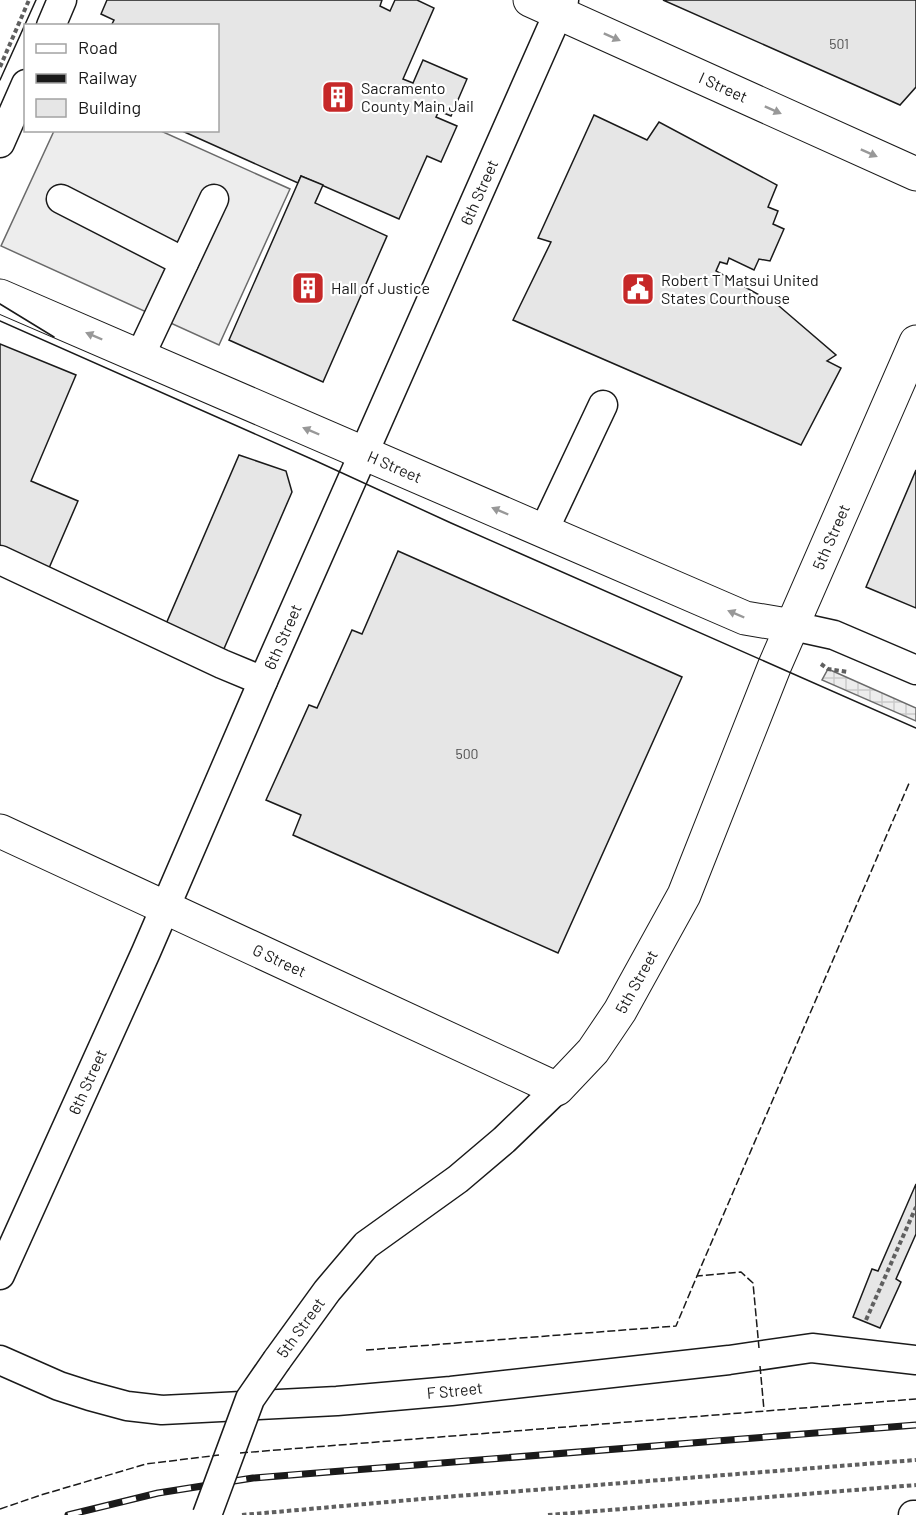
<svg xmlns="http://www.w3.org/2000/svg" width="916" height="1515" font-family="Barlow,sans-serif">
<style>
.parking{fill:#ededed;stroke:#6a6a6a;stroke-width:1.5}
.plaza{fill:url(#plaza-grid);stroke:#6a6a6a;stroke-width:1.5}
.building{fill:#e6e6e6;stroke:#1a1a1a;stroke-width:1.5}
.lines{fill:none;stroke-linecap:round;stroke-linejoin:round}
.minor-casing{stroke:#1a1a1a;stroke-width:31}
.major-casing{stroke:#1a1a1a;stroke-width:35}
.path{stroke:#5f5f5f;stroke-width:4;stroke-dasharray:4.5 3;stroke-linecap:butt}
.minor{stroke:#fff;stroke-width:28}
.major{stroke:#fff;stroke-width:33}
.tram{stroke:#1a1a1a;stroke-width:1.5}
.rail-casing{stroke:#1a1a1a;stroke-width:7}
.rail{stroke:#fff;stroke-width:4.5;stroke-dasharray:14;stroke-linecap:butt}
.minor-bridge-casing{stroke:#1a1a1a;stroke-width:31;stroke-linecap:butt}
.minor-bridge{stroke:#fff;stroke-width:28}
.fence{stroke:#1a1a1a;stroke-width:1.5;stroke-dasharray:8 3;stroke-linecap:butt}
.oneway{fill:#989898}
.labels{text-anchor:middle;stroke-width:4.5;stroke-linejoin:round;paint-order:stroke}
.number-label{font-size:14px;fill:#4d4d4d}
.street-label{font-size:16px;fill:#1a1a1a;stroke:#fff}
.poi-label{font-size:16px;fill:#1a1a1a;stroke:#fff;text-anchor:start}
</style>
<defs>
<pattern id="plaza-grid" width="8" height="8" patternUnits="userSpaceOnUse" patternTransform="scale(1.5)"><rect width="8" height="8" fill="#ededed"/><path d="M0 4h8M4 0v8" fill="none" stroke="#cbcbcb"/></pattern>
</defs>
<rect width="100%" height="100%" fill="#fff"/>
<polygon class="parking" points="54,131 161,131 290,189 219,345 1,246"/>
<polygon class="plaza" points="828,669 916,708 916,721 822,680"/>
<g class="building">
<polygon points="107,0 382,0 380,6 390,11 395,0 417,0 434,8 403,79 413,83 423,60 467,79 451,116 439,111 436,117 457,126 441,162 427,156 399,219 301,176 298,183 180,130 218,130 218,26 111,26 114,20 101,14"/>
<polygon points="663,0 916,0 916,87 900,105"/>
<polygon points="594,115 647,140 659,122 777,185 768,207 778,211 773,224 784,229 770,261 759,259 754,270 729,258 727,264 720,262 716,271 779,306 836,355 827,361 841,368 801,445 513,320 551,242 538,238"/>
<polygon points="301,176 323,185 315,203 387,236 323,382 229,340"/>
<polygon points="0,344 76,375 31,481 78,501 46,575 0,555"/>
<polygon points="239,455 286,471 292,492 223,651 166,624"/>
<polygon points="916,470 916,608 866,587"/>
<polygon points="398,551 682,677 558,953 293,835 301,815 266,800 309,705 317,708 352,630 362,634"/>
<polygon points="916,1184 916,1234 896,1279 901,1282 880,1328 853,1317 872,1269 878,1271"/>
</g>
<g class="lines">
<g class="minor-casing">
<g id="minor">
<polyline points="51,26 62,0"/>
<polyline points="0,143 26,84"/>
<polyline points="61,199 184,262"/>
<polyline points="140,356 214,199"/>
<polyline points="544,530 603,405"/>
<polyline points="0,560 222,664 263,681"/>
<polyline points="793,626 834,635 916,670"/>
<path id="s1" d="M 0,1275 L 146,952 L 263,681 L 564,0"/>
<path id="s2" d="M 0,1360 L 59,1386 L 90,1396 L 127,1406 L 162,1410 L 337,1401 L 451,1391 L 729,1360 L 812,1348 L 916,1360"/>
<path id="s3" d="M 277,1360 L 327,1291 L 366,1245 L 458,1179 L 504,1140 L 557,1089"/>
<polyline points="913,1515 916,1515"/>
</g>
</g>
<g class="major-casing">
<g id="major">
<path id="s4" d="M 530,0 L 916,174"/>
<path id="s5" d="M 0,296 L 745,618 L 793,626"/>
<path id="s6" d="M 0,831 L 557,1089 L 593,1051 L 620,1011 L 684,895 L 775,665 L 916,342"/>
</g>
</g>
<g class="path">
<polyline points="0,67 29,0"/>
<polyline points="821,664 828,669 848,672"/>
<polyline points="866,1320 916,1207"/>
<polyline points="242,1515 444,1497 916,1460"/>
<polyline points="548,1515 916,1485"/>
</g>
<use href="#minor" class="minor"/>
<use href="#major" class="major"/>
<g class="tram">
<polyline points="0,80 36,0"/>
<polyline points="0,304 54,337"/>
<polyline points="0,321 316,461 451,523 916,728"/>
</g>
<g class="rail-casing">
<polyline id="rail" points="68,1515 158,1493 253,1478 916,1425"/>
</g>
<use href="#rail" class="rail"/>
<g class="minor-bridge-casing">
<polyline id="minor-bridge" points="207,1515 250,1399 277,1360"/>
</g>
<use href="#minor-bridge" class="minor-bridge"/>
<g class="fence">
<polyline points="697,1276 910,781"/>
<polyline points="366,1350 676,1326 697,1276 741,1272 753,1283 759,1348"/>
<polyline points="760,1366 764,1410"/>
<polyline points="240,1453 916,1399"/>
<polyline points="0,1509 41,1495 146,1464 219,1455"/>
</g>
</g>
<defs><path id="oneway-solid" d="M-6-.8H1V-3.2L6.5 0L1 3.2V.8H-6Z" transform="scale(1.5)"/></defs>
<g class="oneway">
<use href="#oneway-solid" transform="translate(612 37) rotate(24)"/>
<use href="#oneway-solid" transform="translate(773 110) rotate(24)"/>
<use href="#oneway-solid" transform="translate(869 153) rotate(24)"/>
<use href="#oneway-solid" transform="translate(94 336) rotate(-157)"/>
<use href="#oneway-solid" transform="translate(311 431) rotate(-157)"/>
<use href="#oneway-solid" transform="translate(500 511) rotate(-157)"/>
<use href="#oneway-solid" transform="translate(736 614) rotate(-157)"/>
</g>
<defs>
<g id="building-square" transform="scale(1.725)"><rect x="-9" y="-9" width="18" height="18" rx="4" fill="#c62828" stroke="#fff"/><path d="M-4-6H4V6H1V3H-1V6H-4ZM-2.5-4.3h1.7v1.8h-1.7ZM.8-4.3h1.7v1.8H.8ZM-2.5-1h1.7V.8h-1.7ZM.8-1h1.7V.8H.8Z" fill="#fff"/></g>
<g id="civic-square" transform="scale(1.725)"><rect x="-9" y="-9" width="18" height="18" rx="4" fill="#c62828" stroke="#fff"/><path d="M-.6-6.5H3V-4.5H.6V-3L4-1V1h2V6H-6V1h2V-1L-.6-3ZM-1.2 2.5V6h2.4V2.5Z" fill="#fff"/></g>
</defs>
<g fill-rule="evenodd">
<use href="#building-square" x="338" y="97"/>
<use href="#building-square" x="308" y="288"/>
<use href="#civic-square" x="638" y="289"/>
</g>
<g class="labels">
<g class="number-label">
<text x="839" y="49">501</text>
<text x="467" y="759">500</text>
</g>
<g class="street-label">
<text dy="6" stroke="none"><textPath href="#s4" startOffset="212">I Street</textPath></text>
<text dy="6" stroke="none"><textPath href="#s1" startOffset="1184">6th Street</textPath></text>
<text dy="6" stroke="none"><textPath href="#s5" startOffset="430">H Street</textPath></text>
<text dy="6" stroke="none"><textPath href="#s6" startOffset="1234">5th Street</textPath></text>
<text dy="6" stroke="none"><textPath href="#s1" startOffset="698">6th Street</textPath></text>
<text dy="6" stroke="none"><textPath href="#s6" startOffset="308">G Street</textPath></text>
<text dy="6" stroke="none"><textPath href="#s6" startOffset="748">5th Street</textPath></text>
<text dy="6" stroke="none"><textPath href="#s1" startOffset="212">6th Street</textPath></text>
<text dy="6" stroke="none"><textPath href="#s3" startOffset="40">5th Street</textPath></text>
<text dy="6" stroke="none"><textPath href="#s2" startOffset="464">F Street</textPath></text>
</g>
<g class="poi-label">
<text x="361" y="94">Sacramento<tspan x="361" dy="18">County Main Jail</tspan></text>
<text x="661" y="286">Robert T Matsui United<tspan x="661" dy="18">States Courthouse</tspan></text>
<text x="331" y="294">Hall of Justice</text>
</g>
</g>
<rect x="24" y="24" width="195" height="108" fill="#ffffff" stroke="#a3a3a3" stroke-width="1.5"/>
<rect x="36" y="44" width="30" height="9" fill="#ffffff" stroke="#a3a3a3" stroke-width="1.5"/>
<text x="78" y="54" font-size="18" fill="#1a1a1a">Road</text>
<rect x="36" y="74" width="30" height="9" fill="#1a1a1a" stroke="#a3a3a3" stroke-width="1.5"/>
<text x="78" y="84" font-size="18" fill="#1a1a1a">Railway</text>
<rect x="36" y="99" width="30" height="18" fill="#e6e6e6" stroke="#a3a3a3" stroke-width="1.5"/>
<text x="78" y="114" font-size="18" fill="#1a1a1a">Building</text>
</svg>
